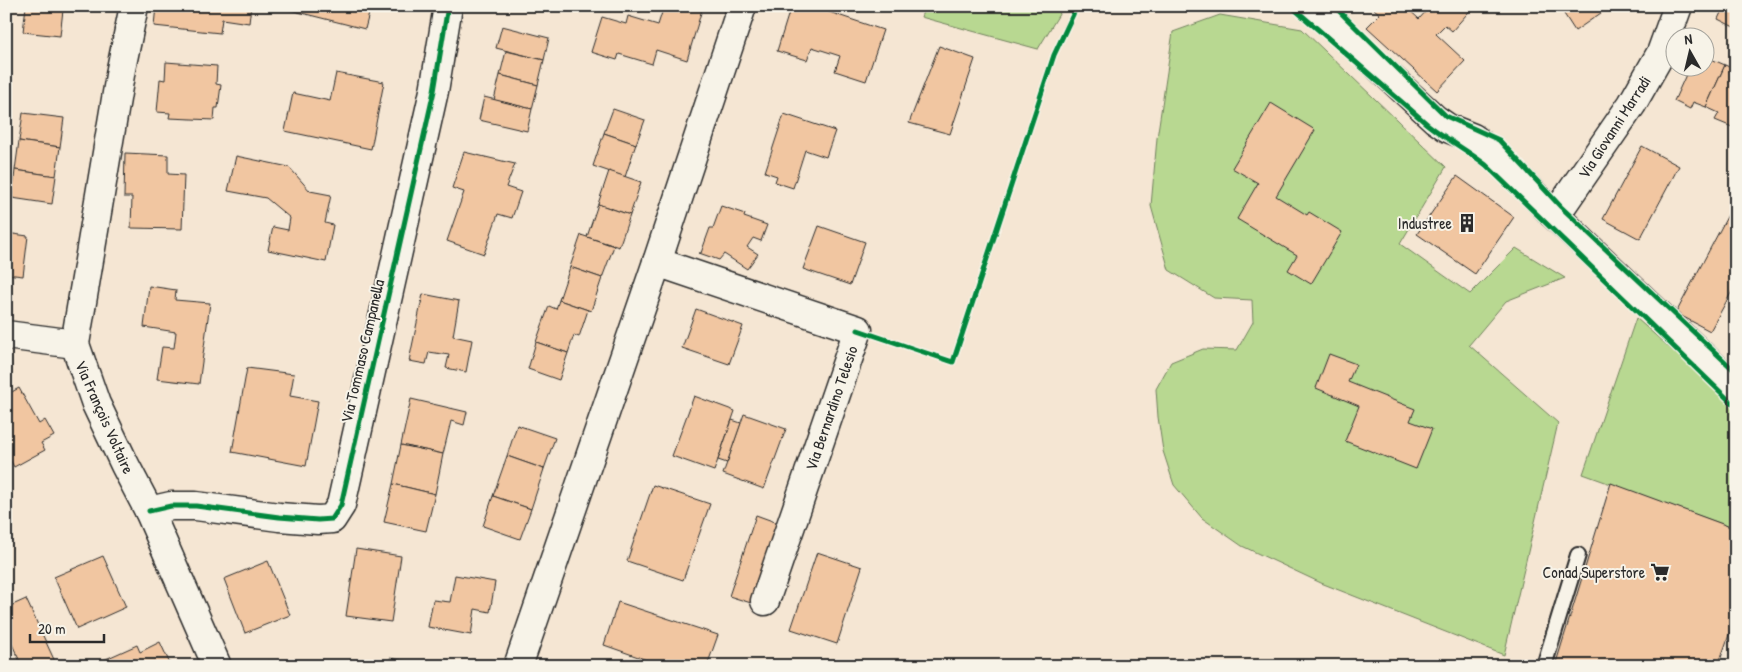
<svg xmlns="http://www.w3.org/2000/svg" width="1742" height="672" font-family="'Patrick Hand',sans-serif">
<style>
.green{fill:#b8d891;stroke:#72825e}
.building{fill:#f1c6a1;stroke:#2b2b2b}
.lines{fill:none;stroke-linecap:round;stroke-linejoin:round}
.lane-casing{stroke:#2b2b2b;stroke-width:18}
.street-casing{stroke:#2b2b2b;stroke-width:31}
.secondary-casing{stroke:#2b2b2b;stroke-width:31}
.lane{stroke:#f7f3e8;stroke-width:14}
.street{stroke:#f7f3e8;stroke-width:28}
.secondary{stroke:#f7f3e8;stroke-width:28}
.cycleway-casing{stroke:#f7f3e8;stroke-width:8}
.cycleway{stroke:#00873e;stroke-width:5}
.labels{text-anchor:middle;stroke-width:4;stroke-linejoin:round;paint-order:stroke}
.street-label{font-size:16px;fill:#2b2b2b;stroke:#f7f3e8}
.poi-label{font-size:16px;fill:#2b2b2b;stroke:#f7f3e8;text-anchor:end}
</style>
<rect width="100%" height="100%" fill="#f5e6d3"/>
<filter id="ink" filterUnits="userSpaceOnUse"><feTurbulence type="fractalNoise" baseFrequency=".02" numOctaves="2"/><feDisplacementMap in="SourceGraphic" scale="10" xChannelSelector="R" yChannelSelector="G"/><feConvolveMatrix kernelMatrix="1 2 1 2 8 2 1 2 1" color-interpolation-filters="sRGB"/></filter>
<g filter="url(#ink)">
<g class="green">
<polygon points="925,6 1064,6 1038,49 921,17"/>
<polygon points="1220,15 1302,29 1446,167 1400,244 1470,294 1516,248 1565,278 1506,301 1469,345 1558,423 1504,655 1321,583 1242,546 1202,518 1174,485 1163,451 1158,417 1156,389 1171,362 1203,349 1237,350 1253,322 1252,300 1214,298 1169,270 1151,206 1157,138 1173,32"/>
<polygon points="1636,318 1736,407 1736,529 1583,474"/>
</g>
<g class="building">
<polygon points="26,6 63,10 60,36 23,32"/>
<polygon points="156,6 251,6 249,23 222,19 220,33 154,26"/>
<polygon points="287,6 371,6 365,29 286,9"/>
<polygon points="664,6 703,6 687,60 656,50 652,64 619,54 617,60 591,52 602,17 626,24 628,16 658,25"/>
<polygon points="791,6 811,6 883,30 866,81 835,71 840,56 812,47 807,60 777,51"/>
<polygon points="1377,6 1405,6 1419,19 1428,9 1424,6 1474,6 1452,31 1445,25 1436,34 1465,61 1437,91 1367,27 1380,14 1374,9"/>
<polygon points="1559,6 1611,6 1575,31"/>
<polygon points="1724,6 1736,6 1736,28 1718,19"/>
<polygon points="502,26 549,38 544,60 496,48"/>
<polygon points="939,46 975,59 950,134 909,123"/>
<polygon points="506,51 544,60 538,85 500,75"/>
<polygon points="1704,56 1725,65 1706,107 1693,102 1690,109 1674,101 1689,68 1704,68"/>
<polygon points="166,62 217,66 216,84 221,85 218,108 215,108 214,120 169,118 170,113 157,112 160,79 165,80"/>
<polygon points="1725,65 1736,70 1736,118 1732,127 1715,120 1719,113 1706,107"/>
<polygon points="336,73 384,82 371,149 285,131 293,93 330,101"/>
<polygon points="500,75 538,85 532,109 494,100"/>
<polygon points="484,97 532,109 527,131 479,120"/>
<polygon points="1271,103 1315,130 1276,196 1307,215 1309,212 1342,232 1311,284 1288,270 1297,255 1237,219 1258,183 1232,168"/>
<polygon points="613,109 645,120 636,144 604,133"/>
<polygon points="23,113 64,118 60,147 19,141"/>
<polygon points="784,114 835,131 826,157 805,150 793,188 775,182 777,176 765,172"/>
<polygon points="604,133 636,144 625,177 593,166"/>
<polygon points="19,141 60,147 56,176 15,170"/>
<polygon points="1642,146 1679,166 1640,239 1603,219"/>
<polygon points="464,152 515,164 506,187 521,192 512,218 498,214 484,254 447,241 464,192 452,188"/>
<polygon points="125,153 168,155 168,174 184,175 182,229 131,228 132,197 124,197"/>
<polygon points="236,156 289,167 310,191 331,195 325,223 333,225 326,262 268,250 273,227 288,230 290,218 266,198 228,191"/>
<polygon points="15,170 56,176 52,204 12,198"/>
<polygon points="609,171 641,182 630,215 598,204"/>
<polygon points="1457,176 1514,217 1475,274 1417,234"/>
<polygon points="598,204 630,215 619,247 587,237"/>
<polygon points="721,206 745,214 744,217 767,225 761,241 753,238 747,247 758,254 747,269 724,254 719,260 699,253 701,253 710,228 713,228"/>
<polygon points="1729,213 1736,217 1736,284 1710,331 1676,313"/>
<polygon points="819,226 865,242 850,285 803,269"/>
<polygon points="6,233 28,236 23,276 6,274"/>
<polygon points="581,235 614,246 602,278 570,267"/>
<polygon points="570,267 602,278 591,311 559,300"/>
<polygon points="149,286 176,290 175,300 210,303 199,384 157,379 162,347 174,348 176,332 144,327"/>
<polygon points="423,294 459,301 453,336 472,340 466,372 446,368 449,355 429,352 426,364 409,361"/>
<polygon points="559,300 588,310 579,337 574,335 568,353 536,342 549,306 556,309"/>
<polygon points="696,309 743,326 729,364 682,348"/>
<polygon points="536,342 568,353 559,380 528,369"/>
<polygon points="1329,354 1356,364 1348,382 1415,409 1410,421 1432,429 1416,469 1345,441 1359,406 1316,388"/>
<polygon points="247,368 294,374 290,396 318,401 306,466 232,452"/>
<polygon points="19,388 39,424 45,420 54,436 41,443 45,450 14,467 6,452 6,445 10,443 6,435 6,395"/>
<polygon points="694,396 735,411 714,471 672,456"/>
<polygon points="411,399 467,412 464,425 451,421 443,454 401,445"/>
<polygon points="744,414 786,429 764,489 723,474"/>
<polygon points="732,420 741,423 727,463 718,460"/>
<polygon points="517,425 555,438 544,469 507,456"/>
<polygon points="401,445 443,454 435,494 393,484"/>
<polygon points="507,456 544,469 531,509 493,496"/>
<polygon points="1611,483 1736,529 1736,615 1718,666 1555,666"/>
<polygon points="393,484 435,494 426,531 384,522"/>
<polygon points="653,485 710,504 683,580 627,561"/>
<polygon points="493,496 531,509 520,539 483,526"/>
<polygon points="756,515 778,523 751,603 729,596"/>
<polygon points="356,549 401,556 391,622 346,616"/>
<polygon points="817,552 862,567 837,644 791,629"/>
<polygon points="103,556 126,607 77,629 54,577"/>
<polygon points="268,561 290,615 245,633 224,579"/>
<polygon points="455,575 495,582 490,612 475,609 471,635 428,627 433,600 450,602"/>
<polygon points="26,599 57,666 22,666 6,631 6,608"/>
<polygon points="618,602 718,635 708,663 715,666 664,666 604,645"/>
<polygon points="160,642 171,666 98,666 97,663 137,645 140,652"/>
<polygon points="390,658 430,666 389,666"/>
<polygon points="268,661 317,666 268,666"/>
</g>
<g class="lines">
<g class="lane-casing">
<polyline id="lane" points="1544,666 1578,555"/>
</g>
<g class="street-casing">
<g id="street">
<polyline points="134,6 121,69 75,344 96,404 125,465 149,511 217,666"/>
<polyline points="1552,213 1561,207 1632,104 1661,53 1678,6"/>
<polyline points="657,262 858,330 765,601"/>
<polyline points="6,335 75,344"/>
<polyline points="149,511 171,506 196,506 279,517 318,520 332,519 341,505 434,91 448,6"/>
<polyline points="518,666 657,262 742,6"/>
</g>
</g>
<g class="secondary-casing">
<polyline id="secondary" points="1313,6 1435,119 1448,128 1473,138 1493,153 1552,213 1736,388"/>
</g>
<use href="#lane" class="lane"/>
<use href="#street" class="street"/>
<use href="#secondary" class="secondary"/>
<g class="cycleway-casing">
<g id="cycleway">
<path d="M 1291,6 L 1427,124 C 1446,139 1467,150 1486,165 L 1736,407"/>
<polyline points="1334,6 1446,116 1499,140 1561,207 1736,372"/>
<polyline points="858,330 953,362 1054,55 1077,6"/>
<polyline points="149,511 171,506 196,506 279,517 318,520 332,519 341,505 434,91 448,6"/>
</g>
</g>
<use href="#cycleway" class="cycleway"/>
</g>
</g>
<defs>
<g id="building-bare" transform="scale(1.5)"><path d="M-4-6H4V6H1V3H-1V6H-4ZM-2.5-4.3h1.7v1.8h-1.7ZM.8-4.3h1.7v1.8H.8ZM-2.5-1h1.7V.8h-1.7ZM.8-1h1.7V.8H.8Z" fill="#2b2b2b" stroke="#f7f3e8" stroke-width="2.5" paint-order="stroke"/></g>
<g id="supermarket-bare" transform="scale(1.5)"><path d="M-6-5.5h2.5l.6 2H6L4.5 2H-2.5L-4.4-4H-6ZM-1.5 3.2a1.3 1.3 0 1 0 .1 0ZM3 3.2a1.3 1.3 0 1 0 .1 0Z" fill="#2b2b2b" stroke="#f7f3e8" stroke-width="2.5" paint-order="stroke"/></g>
</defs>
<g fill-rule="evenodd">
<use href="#building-bare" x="1467" y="223"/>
<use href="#supermarket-bare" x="1660" y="572"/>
</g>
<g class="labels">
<g class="street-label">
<text transform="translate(1614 127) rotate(-57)" y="6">Via Giovanni Marradi</text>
<text transform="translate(362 351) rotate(-77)" y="6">Via Tommaso Campanella</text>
<text transform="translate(831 408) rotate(-71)" y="6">Via Bernardino Telesio</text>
<text transform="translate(105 417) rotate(66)" y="6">Via François Voltaire</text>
</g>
<g class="poi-label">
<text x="1452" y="229">Industree</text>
<text x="1645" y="578">Conad Superstore</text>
</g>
</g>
<rect width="1742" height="672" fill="none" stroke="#f7f3e8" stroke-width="25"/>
<rect x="12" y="12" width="1717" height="647" fill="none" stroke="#2b2b2b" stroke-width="2" filter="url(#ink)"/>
<g transform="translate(1690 52) rotate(352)"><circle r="24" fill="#f7f3e8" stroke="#a5a39c"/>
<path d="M0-4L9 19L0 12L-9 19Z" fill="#2b2b2b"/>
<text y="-8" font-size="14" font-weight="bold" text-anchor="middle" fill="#2b2b2b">N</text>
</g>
<path d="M30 634v8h74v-8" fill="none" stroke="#2b2b2b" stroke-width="2.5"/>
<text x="38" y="634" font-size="15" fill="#2b2b2b" stroke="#f7f3e8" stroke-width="4" paint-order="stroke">20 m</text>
</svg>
